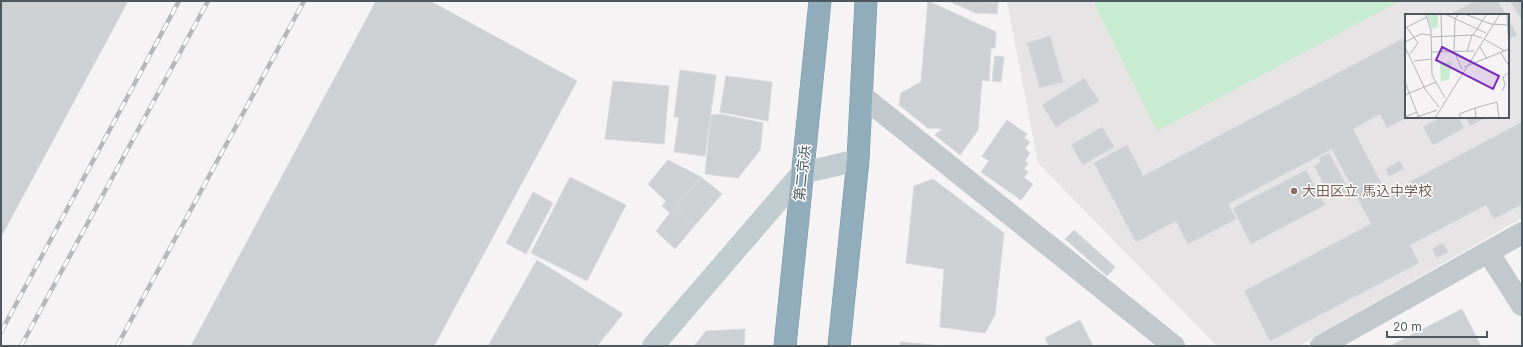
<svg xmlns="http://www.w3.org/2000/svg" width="1523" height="347" font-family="Inter,'Noto Sans JP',sans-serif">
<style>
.education{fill:#e6e4e5;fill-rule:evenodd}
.green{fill:#c8ecd0}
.building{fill:#cdd1d4;stroke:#d8dadd}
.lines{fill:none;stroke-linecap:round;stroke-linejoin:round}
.highway-casing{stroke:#7c98a7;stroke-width:23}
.street{stroke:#c1c9cd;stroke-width:22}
.secondary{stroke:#c1ccd1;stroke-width:22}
.highway{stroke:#91acbb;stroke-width:22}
.rail-casing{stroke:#b6b9bc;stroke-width:4.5}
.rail{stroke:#fff;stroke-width:3;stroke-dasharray:9;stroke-linecap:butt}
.education-dot{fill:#8d6e63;stroke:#fff;stroke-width:1.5}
.labels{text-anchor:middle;stroke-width:3;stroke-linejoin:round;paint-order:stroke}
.street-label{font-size:14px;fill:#4d595e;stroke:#fff}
.education-label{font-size:14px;fill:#785e54;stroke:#fff;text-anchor:start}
.inset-road{fill:none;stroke:#b2b5b7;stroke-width:1}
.view{fill:#7b2cbf;fill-opacity:0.15;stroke:#7b2cbf;stroke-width:2}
.inset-edge{fill:none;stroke:#4d595e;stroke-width:2}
</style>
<rect width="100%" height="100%" fill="#f5f3f3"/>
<path class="education" d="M 1007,1 L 1522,1 L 1522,218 L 1299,346 L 1217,346 L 1038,163 ZM 1406,15 L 1508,15 L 1508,117 L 1406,117 Z"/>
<polygon class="green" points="1093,1 1400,1 1157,131"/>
<g class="building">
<polygon points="1,1 128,1 1,237"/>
<polygon points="376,1 430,1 577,81 434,346 191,346"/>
<polygon points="928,1 996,32 995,48 991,48 989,81 982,80 978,130 960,155 935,135 942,129 928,128 899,105 901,93 921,82"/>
<polygon points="948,1 998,2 997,14 976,13"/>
<polygon points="1475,1 1498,1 1506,15 1449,15"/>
<polygon points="1510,1 1522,1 1522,20"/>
<polygon points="1508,19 1517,35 1508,40"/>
<polygon points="1050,36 1063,82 1040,88 1027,43"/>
<polygon points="1406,37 1406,117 1408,117 1387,128 1380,114 1353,129 1387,194 1522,122 1522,204 1494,219 1486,205 1410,245 1419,263 1270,341 1244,291 1371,224 1332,149 1228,204 1236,219 1188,244 1176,221 1136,242 1094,163 1127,145 1143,176"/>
<polygon points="995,56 1004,57 1001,82 992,81"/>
<polygon points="680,70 716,75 705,156 674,152 679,117 674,117"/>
<polygon points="726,76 772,82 768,121 720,112"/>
<polygon points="1084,78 1099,101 1056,127 1042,105"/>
<polygon points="613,81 669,86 664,144 605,139"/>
<polygon points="720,114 763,123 760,150 738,178 705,174 711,115"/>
<polygon points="1442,117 1458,117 1464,128 1433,145 1423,127"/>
<polygon points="1466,117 1487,117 1470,126"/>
<polygon points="1007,120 1027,134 1024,138 1030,142 1025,148 1030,153 1025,161 1028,163 1024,169 1028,172 1024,178 1033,184 1021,200 981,172 989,161 982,156"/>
<polygon points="1102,127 1114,147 1083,165 1071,145"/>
<polygon points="1329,153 1350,191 1332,200 1314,166 1321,162 1319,158"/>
<polygon points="668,160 701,177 674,208 695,225 675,249 656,231 670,213 662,206 666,201 648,184"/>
<polygon points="1400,161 1404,169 1389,176 1386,169"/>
<polygon points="1306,170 1325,205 1251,244 1233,208"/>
<polygon points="570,177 626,205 587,281 531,253"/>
<polygon points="701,177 722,194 695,225 674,208"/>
<polygon points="933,179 1004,233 995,315 985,333 940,327 944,269 906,263 914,186"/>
<polygon points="533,192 553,203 526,254 506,243"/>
<polygon points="1074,230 1115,267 1107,276 1065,239"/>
<polygon points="1443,243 1448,252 1437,258 1432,249"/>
<polygon points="537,260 623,314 597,346 488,346"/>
<polygon points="1462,309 1481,346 1390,346"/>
<polygon points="1080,320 1093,346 1049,346 1045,338"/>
<polygon points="745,329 744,346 694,346 706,331"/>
<polygon points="900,342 944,346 900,346"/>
</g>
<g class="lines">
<g class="highway-casing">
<g id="highway">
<polyline points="785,346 820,1"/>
<polyline points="839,346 858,160 866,1"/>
</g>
</g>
<g class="street">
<polyline points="861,95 1174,346"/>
<polyline points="1488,252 1522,305"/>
<polyline points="1321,346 1522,233"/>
</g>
<polyline class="secondary" points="653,346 802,173 858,160"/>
<use href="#highway" class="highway"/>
<g class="rail-casing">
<g id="rail">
<polyline points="1,332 179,1"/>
<polyline points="21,346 208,1"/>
<polyline points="117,346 304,1"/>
</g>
</g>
<use href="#rail" class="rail"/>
</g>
<circle class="education-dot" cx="1294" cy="191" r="4"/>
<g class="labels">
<g class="street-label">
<text transform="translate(802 173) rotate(-84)" y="5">第二京浜</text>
</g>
<g class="education-label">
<text x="1302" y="196">大田区立 馬込中学校</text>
</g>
</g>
<g transform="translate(1405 14)">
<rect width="104" height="104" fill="#f5f3f3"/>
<path d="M 22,0 L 33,0 L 33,13 L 26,15 ZM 47,48 L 44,65 L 36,68 L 35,49 Z" fill="#c8ecd0"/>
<path class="inset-road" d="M 21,0 L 26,17 L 27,61 L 40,84M 36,0 L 37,38M 40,0 L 81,19M 53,0 L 50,5 L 49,37 L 57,55M 60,0 L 86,10 L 104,11M 102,0 L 104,37M 0,11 L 13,29 L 5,40M 2,13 L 22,3M 68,21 L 82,0M 26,23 L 68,21 L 77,24M 79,25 L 100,37M 0,28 L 16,20 L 26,21M 0,33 L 20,75 L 34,93M 75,33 L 82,45M 62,37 L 67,21M 26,38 L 69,37M 96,39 L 104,52M 9,47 L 26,45M 59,53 L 104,35M 0,68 L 14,104M 97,77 L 100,71 L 98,63 L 104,58M 0,81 L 31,68M 0,103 L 12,98M 9,104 L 32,96M 30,104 L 95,0M 56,104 L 54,100 L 70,94M 71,104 L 70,94 L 92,88 L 94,104"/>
<path class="view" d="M 37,33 L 94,62 L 88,75 L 31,46 Z"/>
<rect width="104" height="104" class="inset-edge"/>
</g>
<rect width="1523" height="347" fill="none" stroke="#4d595e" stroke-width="4"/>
<path d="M1387 331v6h100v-6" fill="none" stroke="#4d595e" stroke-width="2"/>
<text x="1393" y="331" font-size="12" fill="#4d595e" stroke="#ffffff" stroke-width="3" paint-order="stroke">20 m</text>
</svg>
